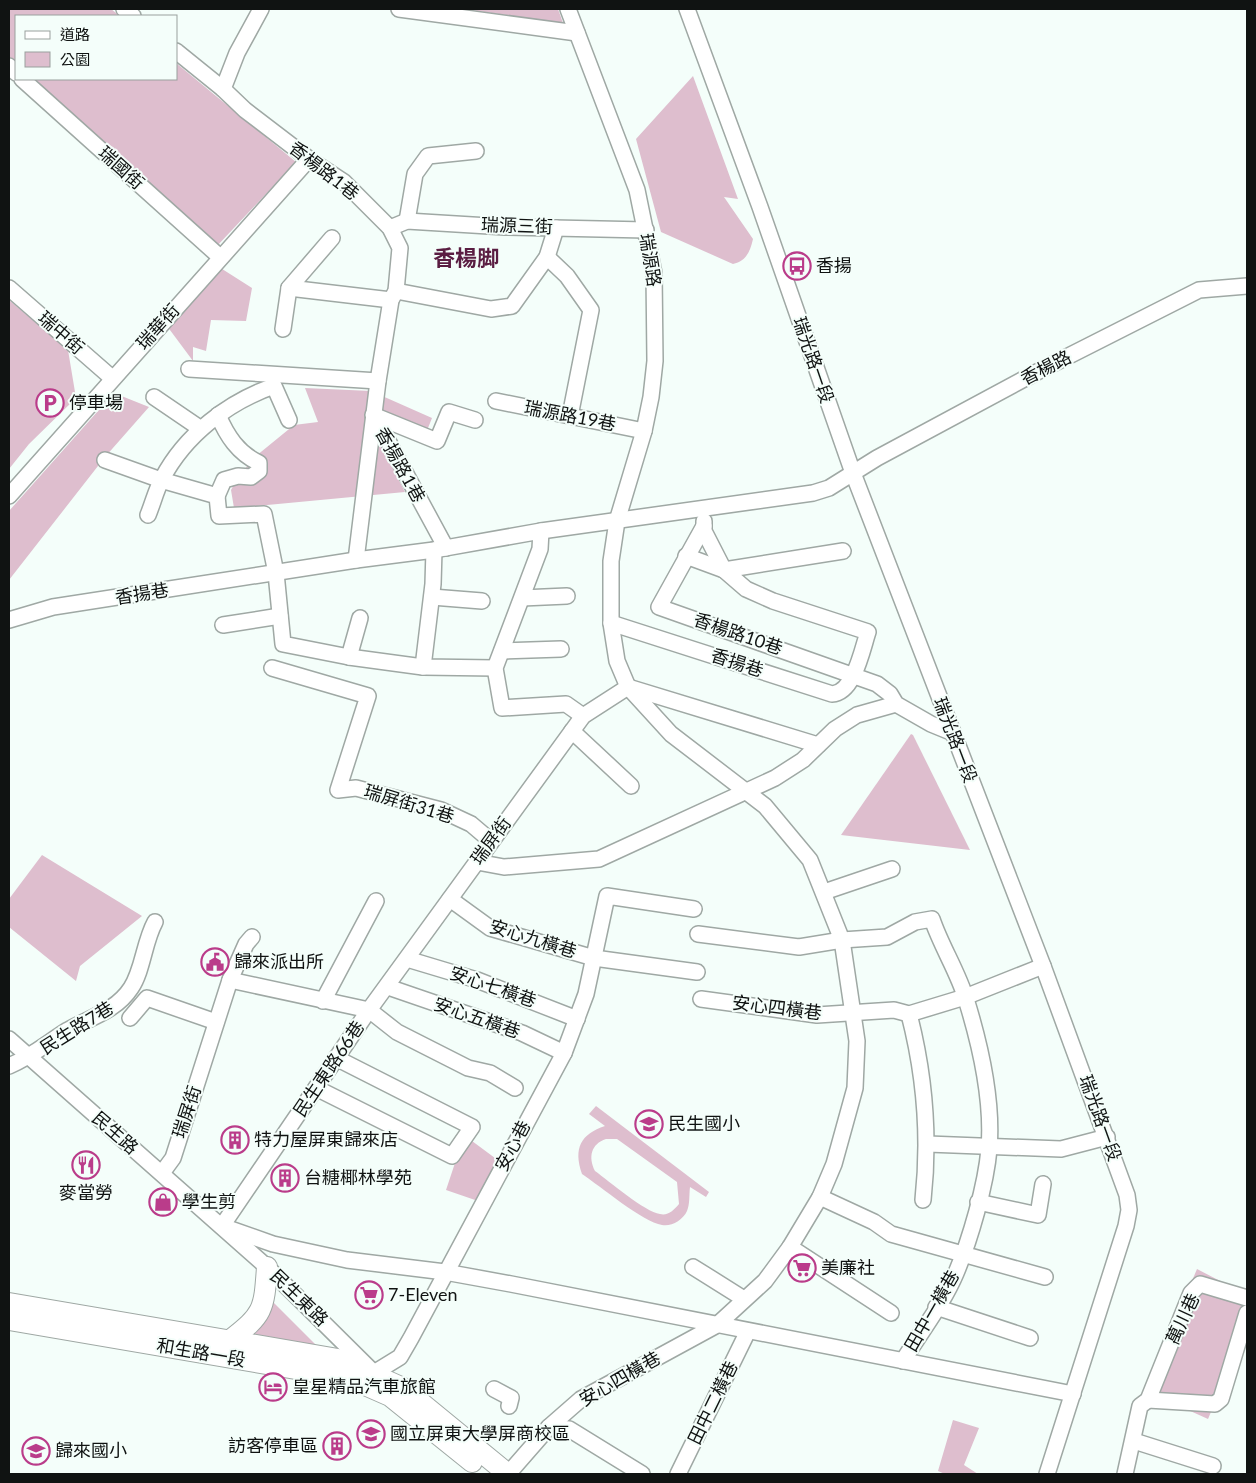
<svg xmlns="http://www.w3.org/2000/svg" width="1256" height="1483" font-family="Lato,'Noto Sans TC',sans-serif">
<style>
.green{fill:#debece;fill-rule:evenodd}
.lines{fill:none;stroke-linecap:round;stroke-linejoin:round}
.minor-casing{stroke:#9fa8a4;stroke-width:18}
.major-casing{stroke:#9fa8a4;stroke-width:22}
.minor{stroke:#fff;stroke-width:15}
.major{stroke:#fff;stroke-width:20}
.labels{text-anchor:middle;stroke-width:4;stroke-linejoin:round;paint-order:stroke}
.street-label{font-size:18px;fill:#101312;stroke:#f4fefa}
.poi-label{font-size:18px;fill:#101312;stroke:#f4fefa;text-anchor:start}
.district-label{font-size:22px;font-weight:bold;fill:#5a1d42;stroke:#f4fefa}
</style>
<rect width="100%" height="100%" fill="#f4fefa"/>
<g class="green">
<polygon points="9,9 111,9 120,16 16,16 16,66 9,59"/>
<polygon points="463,9 558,9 563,23"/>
<polygon points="176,63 296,162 217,246 31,79 176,79"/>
<path d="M 693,76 L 738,199 L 724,197 L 753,239 C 750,252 746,261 733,264 L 661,232 L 636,139 Z"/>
<polygon points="219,267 252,288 246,321 211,320 206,351 193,347 193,361 167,326"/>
<polygon points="9,300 68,350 76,398 29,444 9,469"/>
<polygon points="305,388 371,391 432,418 422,443 368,421 405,492 234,508 231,490 238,477 256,456 294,425 318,422"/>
<polygon points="114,393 149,407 105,457 9,580 9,511"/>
<polygon points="911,734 913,735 970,850 841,835"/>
<polygon points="42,855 142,916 80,966 76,981 9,927 9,899"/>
<path d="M 596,1106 L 709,1192 L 706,1197 L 690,1187 C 689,1195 690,1204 687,1211 C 683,1220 671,1227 662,1225 C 643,1222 600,1186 582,1174 C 573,1148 581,1134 605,1126 L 589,1114 ZM 606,1139 L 617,1139 L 677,1182 L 679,1204 C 674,1210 668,1216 660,1214 C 645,1212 609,1181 595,1171 C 588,1157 591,1144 606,1139 Z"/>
<polygon points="473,1134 472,1141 499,1161 478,1201 446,1190 457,1157"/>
<polygon points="1197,1269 1247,1295 1247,1327 1208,1419 1146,1391"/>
<polygon points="268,1297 316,1345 254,1334 264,1320"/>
<polygon points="953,1420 979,1428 964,1465 978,1474 945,1474 938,1471"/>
</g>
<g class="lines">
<g class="minor-casing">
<g id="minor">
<polyline points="124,9 133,16"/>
<polyline points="261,9 237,53 223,89 245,110 309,159 344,182 390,228 400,248 396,291 391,300 378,381 356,560"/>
<polyline points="399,9 577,33"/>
<polyline points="687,9 760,207 853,473 1043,966 1127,1195 1129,1210 1126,1226 1047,1474"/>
<polyline points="176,51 223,89"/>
<polyline points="9,66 16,73"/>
<polyline points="22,79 220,257"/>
<polyline points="407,221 415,174 428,156 476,151"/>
<polyline points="390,228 407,221 505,227 646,230"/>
<polyline points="547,257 567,276 591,310 570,416"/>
<polyline points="9,288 112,378"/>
<polyline points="289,288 391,300"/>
<polyline points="396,291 491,309 512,306 547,257 556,228"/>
<polyline points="283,329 289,288 332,238"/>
<polyline points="189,369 378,381"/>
<polyline points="154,397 201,429"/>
<polyline points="496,401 644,431"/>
<polyline points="373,415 437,441 449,412 475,420"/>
<polyline points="374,415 446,548"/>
<polyline points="105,460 161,480 217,496 219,516 264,514 276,573 283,644 349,657 423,667 495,668"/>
<polyline points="9,496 309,159"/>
<path d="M 217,496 L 224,480 L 238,476 L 251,477 L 259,471 L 259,463 C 238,453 227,436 218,415"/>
<path d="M 148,515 C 153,503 156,490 162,479 C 185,435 228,402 274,386 L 289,420"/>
<polyline points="704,521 704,531 724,570"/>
<polyline points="704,526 659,607 877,684 890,694 896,704 931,724 953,733"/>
<polyline points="541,531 540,549 495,668 502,708 566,704 583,716"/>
<polyline points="724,570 843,551"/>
<polyline points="432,597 482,601"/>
<polyline points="522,598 567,596"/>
<polyline points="9,620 53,607 356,560 434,550 541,531 813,493 829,488 877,458 1037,372 1199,290 1247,286"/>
<path d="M 611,623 L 832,694 C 854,693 862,650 868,632 L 773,601 L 746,589 L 724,570 L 686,556"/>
<polyline points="223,625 280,616"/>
<polyline points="502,651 561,649"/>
<polyline points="349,657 360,618"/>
<polyline points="423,667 433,584 434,550"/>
<polyline points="272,668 368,696 338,790 356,788 441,810 471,824 491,841"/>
<polyline points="572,731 631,786"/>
<polyline points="477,862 504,867 599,859 775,778 803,760 835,729 857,715 896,704"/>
<polyline points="824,892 892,869"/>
<polyline points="450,899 490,928 594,958 697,972"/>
<path d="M 698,934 L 799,947 L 842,940 L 887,937 L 915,922 L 932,919 C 941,946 958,972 966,999 C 980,1044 993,1101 989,1149 C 986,1185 970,1240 956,1273 C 943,1304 920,1333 903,1361"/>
<polyline points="407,959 477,980 577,1019"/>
<polyline points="230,980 369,1010 397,1032 468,1068 490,1073 515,1088"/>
<polyline points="388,987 522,1033 564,1053"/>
<polyline points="701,999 817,1015 894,1010 909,1014 965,997 1043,966"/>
<polyline points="323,1001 376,901"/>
<path d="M 909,1014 C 925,1076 930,1136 923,1200"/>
<polyline points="130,1018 147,998 216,1022"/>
<polyline points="9,1039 267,1267 372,1371"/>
<path d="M 9,1066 C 33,1056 47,1043 68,1030 C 91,1017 116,1011 131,988 C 143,970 144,942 155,922"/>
<polyline points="316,1088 452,1156 472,1127 336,1058"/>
<polyline points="928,1144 1061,1149 1107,1137"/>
<polyline points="162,1173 173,1158 230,980 246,944 252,937"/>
<polyline points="820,1197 874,1222 891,1234 1045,1277"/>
<polyline points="978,1202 1038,1215 1043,1184"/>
<polyline points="222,1226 369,1010 583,716 628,687 818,745"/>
<polyline points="222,1226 273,1244 347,1260 445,1272 511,1284 1073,1394"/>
<polyline points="790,1247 891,1313"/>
<polyline points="693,1267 744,1299"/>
<polyline points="936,1307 1030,1338"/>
<polyline points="374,1373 400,1357 411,1338 564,1053 586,994 607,896 694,909"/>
<polyline points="494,1389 511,1398 509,1406"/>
<polyline points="1148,1400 1215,1404 1221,1399 1247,1313"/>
<polyline points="549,1427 569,1429 642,1474"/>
<polyline points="1134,1441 1213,1466"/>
<polyline points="508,1474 549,1427 581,1399 717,1325 765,1281 790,1247 820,1197 834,1164 855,1088 857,1041 842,940 810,860 765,806 671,734 628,687 617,661 611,623 611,561 617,521 644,431 651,397 655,361 654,273 637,190 568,9"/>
<polyline points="678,1474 748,1331"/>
<polyline points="1125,1474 1140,1406 1148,1400 1191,1293 1200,1284 1247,1298"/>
</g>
</g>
<g class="major-casing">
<g id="major">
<polyline points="9,1303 338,1359 403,1388 508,1474"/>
<polyline points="9,1320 349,1378 390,1396 472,1462"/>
<path d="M 229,1341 C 264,1314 264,1310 267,1267"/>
</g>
</g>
<use href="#minor" class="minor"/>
<use href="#major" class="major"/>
</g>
<defs>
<g id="bus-ring" transform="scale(1.4375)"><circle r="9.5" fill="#f4fefa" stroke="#ba3c8a" stroke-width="1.5"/><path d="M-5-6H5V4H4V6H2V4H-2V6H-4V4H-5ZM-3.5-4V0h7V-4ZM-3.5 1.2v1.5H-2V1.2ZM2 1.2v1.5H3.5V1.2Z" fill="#ba3c8a"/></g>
<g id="parking-ring" transform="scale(1.4375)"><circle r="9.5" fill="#f4fefa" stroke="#ba3c8a" stroke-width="1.5"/><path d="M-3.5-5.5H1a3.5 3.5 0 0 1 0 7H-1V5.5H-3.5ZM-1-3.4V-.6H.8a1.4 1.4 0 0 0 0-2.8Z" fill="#ba3c8a"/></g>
<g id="civic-ring" transform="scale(1.4375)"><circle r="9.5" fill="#f4fefa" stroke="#ba3c8a" stroke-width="1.5"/><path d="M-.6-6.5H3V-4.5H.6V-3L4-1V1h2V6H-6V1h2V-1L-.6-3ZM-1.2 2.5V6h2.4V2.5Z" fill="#ba3c8a"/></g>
<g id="school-ring" transform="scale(1.4375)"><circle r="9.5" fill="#f4fefa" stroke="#ba3c8a" stroke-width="1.5"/><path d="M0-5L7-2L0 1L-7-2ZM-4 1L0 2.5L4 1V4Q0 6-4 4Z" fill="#ba3c8a"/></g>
<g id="building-ring" transform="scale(1.4375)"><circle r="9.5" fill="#f4fefa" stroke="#ba3c8a" stroke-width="1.5"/><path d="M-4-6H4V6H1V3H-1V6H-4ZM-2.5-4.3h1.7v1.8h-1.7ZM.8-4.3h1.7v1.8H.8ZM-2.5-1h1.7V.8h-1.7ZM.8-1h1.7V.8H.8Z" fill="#ba3c8a"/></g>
<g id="restaurant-ring" transform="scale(1.4375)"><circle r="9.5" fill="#f4fefa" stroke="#ba3c8a" stroke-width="1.5"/><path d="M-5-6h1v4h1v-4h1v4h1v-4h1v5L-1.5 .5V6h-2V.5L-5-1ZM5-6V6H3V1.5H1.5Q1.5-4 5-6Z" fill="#ba3c8a"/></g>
<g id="shop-ring" transform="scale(1.4375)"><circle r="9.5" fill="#f4fefa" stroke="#ba3c8a" stroke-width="1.5"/><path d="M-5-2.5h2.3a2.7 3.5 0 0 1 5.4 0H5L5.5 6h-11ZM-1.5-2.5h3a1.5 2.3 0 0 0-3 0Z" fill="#ba3c8a"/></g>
<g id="supermarket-ring" transform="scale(1.4375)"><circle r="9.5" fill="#f4fefa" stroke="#ba3c8a" stroke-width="1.5"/><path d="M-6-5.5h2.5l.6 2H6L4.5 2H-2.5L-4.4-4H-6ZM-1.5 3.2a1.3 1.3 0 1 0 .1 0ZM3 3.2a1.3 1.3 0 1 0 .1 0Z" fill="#ba3c8a"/></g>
<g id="hotel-ring" transform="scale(1.4375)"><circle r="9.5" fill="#f4fefa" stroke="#ba3c8a" stroke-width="1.5"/><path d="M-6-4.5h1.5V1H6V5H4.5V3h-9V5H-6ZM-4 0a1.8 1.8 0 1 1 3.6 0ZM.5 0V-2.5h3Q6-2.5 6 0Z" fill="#ba3c8a"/></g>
<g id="university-ring" transform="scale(1.4375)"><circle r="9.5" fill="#f4fefa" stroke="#ba3c8a" stroke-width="1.5"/><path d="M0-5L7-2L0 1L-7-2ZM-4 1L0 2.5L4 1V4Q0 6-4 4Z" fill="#ba3c8a"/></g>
</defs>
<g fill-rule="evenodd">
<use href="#bus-ring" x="797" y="266"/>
<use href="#parking-ring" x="50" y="403"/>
<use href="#civic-ring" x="215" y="962"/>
<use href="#school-ring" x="649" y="1124"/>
<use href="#building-ring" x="235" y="1140"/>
<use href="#restaurant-ring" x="86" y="1165"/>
<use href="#building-ring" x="285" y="1178"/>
<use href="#shop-ring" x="163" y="1202"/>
<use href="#supermarket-ring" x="802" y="1268"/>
<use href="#supermarket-ring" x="369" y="1295"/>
<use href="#hotel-ring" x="273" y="1387"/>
<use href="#university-ring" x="371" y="1434"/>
<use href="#building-ring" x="337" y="1446"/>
<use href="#school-ring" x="36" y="1451"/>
</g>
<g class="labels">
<g class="street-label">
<text transform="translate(121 168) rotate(42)" y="6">瑞國街</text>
<text transform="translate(324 171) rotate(38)" y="6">香楊路1巷</text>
<text transform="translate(517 226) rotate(2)" y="6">瑞源三街</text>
<text transform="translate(650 260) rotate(81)" y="6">瑞源路</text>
<text transform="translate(158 327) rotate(-48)" y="6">瑞華街</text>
<text transform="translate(61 333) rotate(41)" y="6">瑞中街</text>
<text transform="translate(813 360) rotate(71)" y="6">瑞光路一段</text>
<text transform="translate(1046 368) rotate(-27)" y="6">香楊路</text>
<text transform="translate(570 416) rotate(11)" y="6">瑞源路19巷</text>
<text transform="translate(400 465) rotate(61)" y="6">香揚路1巷</text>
<text transform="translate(142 594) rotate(-9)" y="6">香揚巷</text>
<text transform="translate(738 634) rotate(19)" y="6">香楊路10巷</text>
<text transform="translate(737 663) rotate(18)" y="6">香揚巷</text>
<text transform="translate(955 740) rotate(69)" y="6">瑞光路一段</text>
<text transform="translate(409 804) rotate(17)" y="6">瑞屏街31巷</text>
<text transform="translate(491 841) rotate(-54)" y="6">瑞屏街</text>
<text transform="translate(533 939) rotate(17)" y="6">安心九橫巷</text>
<text transform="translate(493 987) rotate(19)" y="6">安心七橫巷</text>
<text transform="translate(777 1008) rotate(7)" y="6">安心四橫巷</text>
<text transform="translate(477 1018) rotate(19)" y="6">安心五橫巷</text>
<text transform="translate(77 1028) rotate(-32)" y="6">民生路7巷</text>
<text transform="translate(329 1069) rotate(-56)" y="6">民生東路66巷</text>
<text transform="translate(187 1112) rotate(-72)" y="6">瑞屏街</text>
<text transform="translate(1100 1118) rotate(70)" y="6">瑞光路一段</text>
<text transform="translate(115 1133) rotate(41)" y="6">民生路</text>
<text transform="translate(513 1146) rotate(-62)" y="6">安心巷</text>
<text transform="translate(299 1298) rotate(44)" y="6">民生東路</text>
<text transform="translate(932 1311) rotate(-60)" y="6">田中一橫巷</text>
<text transform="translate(1183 1319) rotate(-65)" y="6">萬川巷</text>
<text transform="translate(201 1353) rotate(10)" y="6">和生路一段</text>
<text transform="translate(620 1379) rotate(-30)" y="6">安心四橫巷</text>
<text transform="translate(713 1403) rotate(-64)" y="6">田中二橫巷</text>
</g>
<g class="poi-label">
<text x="816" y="272">香揚</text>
<text x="69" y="409">停車場</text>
<text x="234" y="968">歸來派出所</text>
<text x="668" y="1130">民生國小</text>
<text x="254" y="1146">特力屋屏東歸來店</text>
<text x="304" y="1184">台糖椰林學苑</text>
<text x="86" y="1199" text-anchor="middle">麥當勞</text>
<text x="182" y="1208">學生剪</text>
<text x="821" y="1274">美廉社</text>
<text x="388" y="1301">7-Eleven</text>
<text x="292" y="1393">皇星精品汽車旅館</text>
<text x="390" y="1440">國立屏東大學屏商校區</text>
<text x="318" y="1452" text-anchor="end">訪客停車區</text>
<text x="55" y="1457">歸來國小</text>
</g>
<g class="district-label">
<text x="466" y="266">香楊脚</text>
</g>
</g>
<rect width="1256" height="1483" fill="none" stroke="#101312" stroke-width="20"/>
<rect x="15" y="15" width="162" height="65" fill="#f4fefa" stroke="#99a09d"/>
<rect x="25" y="31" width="25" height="8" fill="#ffffff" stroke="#99a09d"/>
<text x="60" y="40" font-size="15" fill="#101312">道路</text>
<rect x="25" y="52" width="25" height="15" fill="#debece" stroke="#99a09d"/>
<text x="60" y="65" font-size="15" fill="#101312">公園</text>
</svg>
